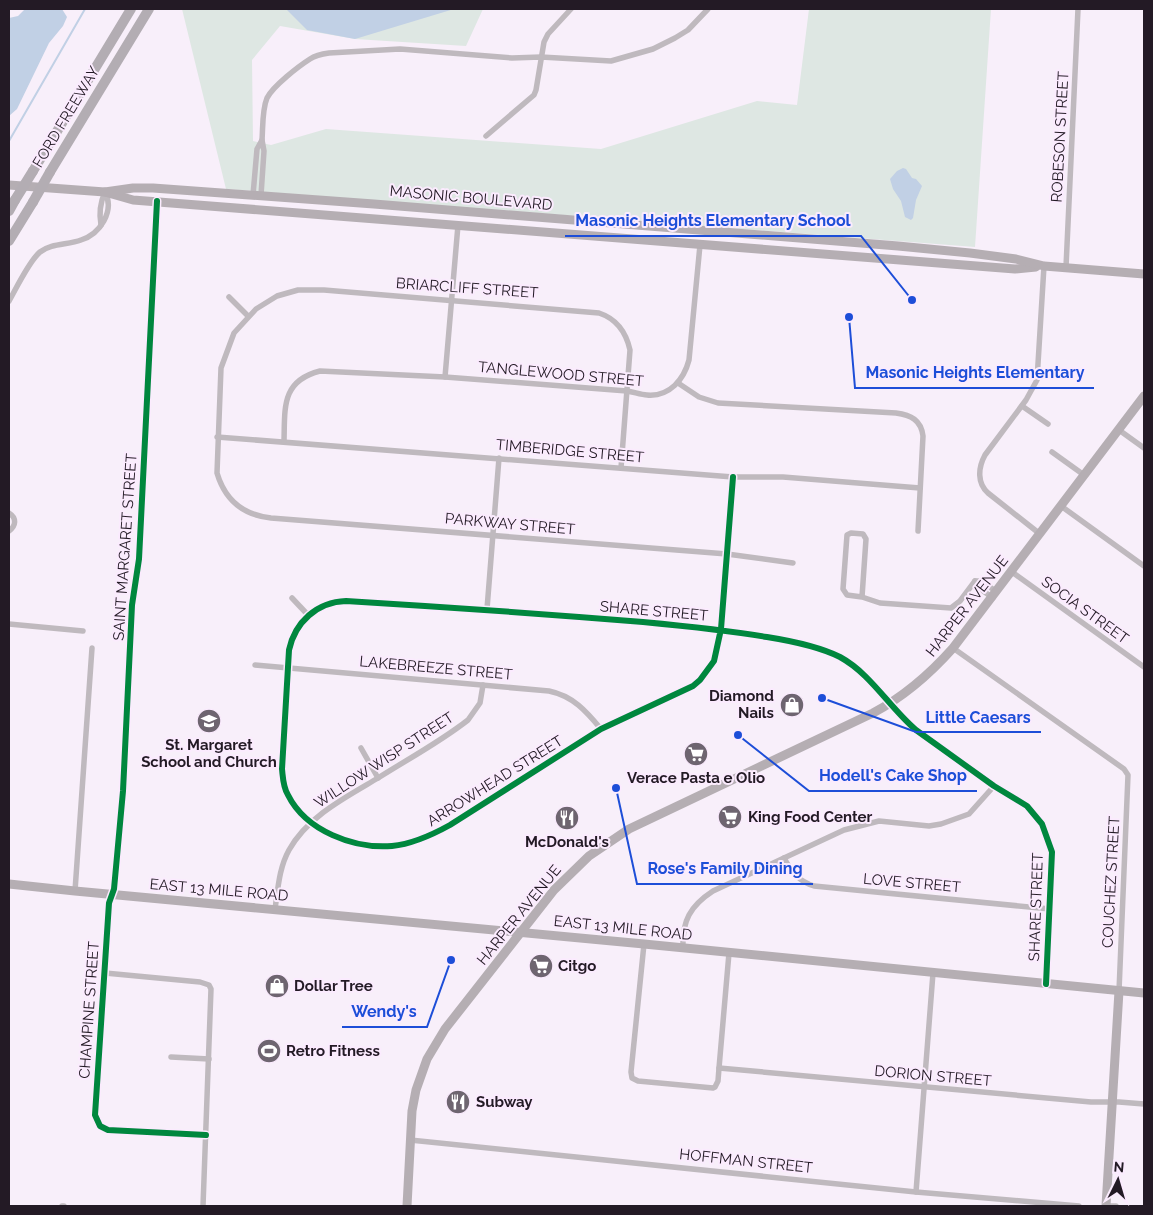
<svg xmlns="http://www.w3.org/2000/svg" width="1153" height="1215" font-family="Raleway,sans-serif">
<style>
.green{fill:#dee7e3}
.water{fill:#c1d0e5}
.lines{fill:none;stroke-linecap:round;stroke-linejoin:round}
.stream{stroke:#c1d0e5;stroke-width:2}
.street{stroke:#bfb9be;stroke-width:5.5}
.secondary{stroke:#b5aeb3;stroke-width:9}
.highway{stroke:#b3adb3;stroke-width:10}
.highway-bridge{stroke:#b3adb3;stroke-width:10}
.cycleway-casing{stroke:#fbebfe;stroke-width:9}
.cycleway{stroke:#00873e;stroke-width:6}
.labels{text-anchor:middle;stroke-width:4;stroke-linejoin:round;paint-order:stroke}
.street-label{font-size:15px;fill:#231a25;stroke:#fbebfe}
.poi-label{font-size:15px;font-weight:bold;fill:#231a25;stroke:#fbebfe;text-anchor:start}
.leader{fill:none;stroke:#1d4ed8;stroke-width:2}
.callout-dot{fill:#1d4ed8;stroke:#fbebfe;stroke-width:2}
.callout-label{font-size:16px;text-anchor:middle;font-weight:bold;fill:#1d4ed8;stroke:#fbebfe;stroke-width:4;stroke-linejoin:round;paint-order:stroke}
</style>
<rect width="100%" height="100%" fill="#f8effa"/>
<polygon class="green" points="182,9 483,9 466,46 355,39 280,26 252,60 253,141 271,145 326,129 601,149 757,101 797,105 809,9 991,9 975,247 226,189"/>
<g class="water">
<polygon points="25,9 62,9 67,17 63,26 49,43 17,109 9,116 9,18 18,16"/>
<polygon points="286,9 454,9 355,39 307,30"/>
<polygon points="903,168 906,169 912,178 916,179 922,186 916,200 913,218 911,220 905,217 901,201 893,189 890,179 897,171"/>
</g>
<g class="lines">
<polyline class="stream" points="9,141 85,9"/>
<g class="street">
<polyline points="486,136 534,95 536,90 544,42 548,34 571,9"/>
<path d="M 262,140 C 263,127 262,110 267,98 C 273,86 299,66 310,59 C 316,55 322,54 329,53 L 400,49 L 512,58 L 541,57 L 611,61 L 653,49 L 675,38 L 688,30 L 708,9"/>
<polyline points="253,195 257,149 262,140 264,151 261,195"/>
<polyline points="157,201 139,559 132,605 123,791 114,889 109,903 95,1115 100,1126 108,1130 206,1135"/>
<path d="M 101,225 C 99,214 100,203 105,192"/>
<polyline points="1066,267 1078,9"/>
<polyline points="229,297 248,316"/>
<path d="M 9,301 C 16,289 29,261 40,252 C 51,243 68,245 81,240 C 100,234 115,211 105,192"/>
<polyline points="445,377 458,225"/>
<path d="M 678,383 L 699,397 L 718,403 L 896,413 C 911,415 921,420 923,436 L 918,531"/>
<polyline points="1022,406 1048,424"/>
<polyline points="1119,430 1144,448"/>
<polyline points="217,437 733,477 783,477 920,488"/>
<path d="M 284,441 C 285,408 281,381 320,371 L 445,377 L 627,391 C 634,392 641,395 647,395 C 670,397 684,379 689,360 L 700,245"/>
<polyline points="1052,452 1084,475"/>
<path d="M 621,468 L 630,350 C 626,332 617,319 599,313 L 324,290 L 298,290 L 277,296 L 256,309 L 234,333 L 221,368 L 217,473 C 225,500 243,515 271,518 L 727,554 L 793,563"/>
<path d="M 733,477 L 721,629 L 714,661 L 700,680 L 693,686 L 601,729 L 450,825 C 432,835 413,844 392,846 C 354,849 306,831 288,795 C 283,787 283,778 282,769 L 289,650 C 295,622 317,602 346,601 C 445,607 544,614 643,622 C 685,626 726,630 767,637 C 792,641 818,646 840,657 C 871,674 889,707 916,730 L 994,786 L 1027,806 L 1042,824 L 1052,852 L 1046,984"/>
<polyline points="1061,506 1144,566"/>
<path d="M 9,513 C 17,518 16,526 9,531"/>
<path d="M 1040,534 L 988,493 C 977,483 978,468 985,455 L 1026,400 L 1037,380 L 1044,266"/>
<polyline points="1012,572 1144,667"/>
<polyline points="862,597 866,539 863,534 851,533 847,535 843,589 847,595 862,597 880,603 951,608 960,601 975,581"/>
<polyline points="292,598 308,615"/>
<polyline points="993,598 979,588 975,581 981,581 997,592"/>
<polyline points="487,609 499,458"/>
<polyline points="9,624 83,631"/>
<polyline points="953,648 1124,769 1128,775 1119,991"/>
<path d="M 255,665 L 549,691 C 573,696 586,711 601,729"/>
<polyline points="361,748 378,778"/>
<path d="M 784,858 C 792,872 798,881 814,886 L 1050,909"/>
<polyline points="75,891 92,648"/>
<path d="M 275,909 C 278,889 279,868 289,850 C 308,816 346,797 378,778 C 408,759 440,742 468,720 L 480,703 L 483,685"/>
<polyline points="644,944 631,1072 632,1078 638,1081 713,1088 715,1087 718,1081 719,1068 729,953"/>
<path d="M 683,948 C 682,921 690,906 713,891 L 844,830 L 879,821 L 929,826 L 941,824 L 969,814 L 994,786"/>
<polyline points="105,973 200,982 209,985 211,989 203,1206"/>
<polyline points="171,1057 209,1059"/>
<polyline points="719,1068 1091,1102 1119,1102 1144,1104"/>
<polyline points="410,1140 916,1192 1079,1206"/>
<polyline points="916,1192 933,973"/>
<polyline points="62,1206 64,1206"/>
<polyline points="1106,1206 1116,1206"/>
</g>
<g class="secondary">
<polyline points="9,185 105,192 133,200 1015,269 1036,267"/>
<polyline points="105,192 133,188 153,188 374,204 898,246 970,253 1016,259 1044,266 1144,274"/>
<polyline points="9,884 75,891 644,944 1144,993"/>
<path d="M 407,1206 L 412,1111 L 416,1090 L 427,1059 L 445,1029 L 554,890 L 589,856 L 629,829 L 873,713 C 905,696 929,675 953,648 L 1144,396"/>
<polyline points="1106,1206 1119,991"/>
</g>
<g class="highway">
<polyline points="33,171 131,9"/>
<polyline points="50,172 149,9"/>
<polyline points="9,211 15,200"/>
<polyline points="9,241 33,202"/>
</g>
<g class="highway-bridge">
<polyline points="15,200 33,171"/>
<polyline points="33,202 50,172"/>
</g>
<g class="cycleway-casing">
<g id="cycleway">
<polyline points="157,201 139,559 132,605 123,791 114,889 109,903 95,1115 100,1126 108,1130 206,1135"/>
<path d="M 733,477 L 721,629 L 714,661 L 700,680 L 693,686 L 601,729 L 450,825 C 432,835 413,844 392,846 C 354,849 306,831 288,795 C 283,787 283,778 282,769 L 289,650 C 295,622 317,602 346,601 C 445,607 544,614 643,622 C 685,626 726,630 767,637 C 792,641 818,646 840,657 C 871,674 889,707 916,730 L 994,786 L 1027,806 L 1042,824 L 1052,852 L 1046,984"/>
</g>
</g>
<use href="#cycleway" class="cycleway"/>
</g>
<defs>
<g id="shop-disc" transform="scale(1.25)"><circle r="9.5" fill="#6e6570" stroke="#fbebfe"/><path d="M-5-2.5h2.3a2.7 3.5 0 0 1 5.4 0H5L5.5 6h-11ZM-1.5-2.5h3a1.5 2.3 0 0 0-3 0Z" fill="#fff"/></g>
<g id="school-disc" transform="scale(1.25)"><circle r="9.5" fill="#6e6570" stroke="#fbebfe"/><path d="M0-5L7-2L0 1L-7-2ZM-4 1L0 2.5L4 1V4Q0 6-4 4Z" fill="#fff"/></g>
<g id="supermarket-disc" transform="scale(1.25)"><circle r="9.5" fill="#6e6570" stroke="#fbebfe"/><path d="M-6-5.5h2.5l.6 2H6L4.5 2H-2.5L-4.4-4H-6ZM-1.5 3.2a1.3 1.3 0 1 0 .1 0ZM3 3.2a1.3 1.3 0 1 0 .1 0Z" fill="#fff"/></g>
<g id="restaurant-disc" transform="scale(1.25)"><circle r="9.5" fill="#6e6570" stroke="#fbebfe"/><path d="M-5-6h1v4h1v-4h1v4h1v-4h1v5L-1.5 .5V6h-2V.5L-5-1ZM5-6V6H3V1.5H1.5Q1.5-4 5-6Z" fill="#fff"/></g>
<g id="stadium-disc" transform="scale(1.25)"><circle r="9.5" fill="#6e6570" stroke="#fbebfe"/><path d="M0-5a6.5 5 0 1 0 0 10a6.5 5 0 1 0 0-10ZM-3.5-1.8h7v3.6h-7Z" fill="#fff"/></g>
</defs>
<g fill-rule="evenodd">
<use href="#shop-disc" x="792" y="705"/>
<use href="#school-disc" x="209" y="721"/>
<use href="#supermarket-disc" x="696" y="754"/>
<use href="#supermarket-disc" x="730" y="817"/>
<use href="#restaurant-disc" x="567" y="818"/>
<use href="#supermarket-disc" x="541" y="966"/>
<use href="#shop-disc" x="277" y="986"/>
<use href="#stadium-disc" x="269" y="1051"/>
<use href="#restaurant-disc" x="458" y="1102"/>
</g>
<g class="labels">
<g class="street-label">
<text transform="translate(66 117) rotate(-59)" y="5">FORD FREEWAY</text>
<text transform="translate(1060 137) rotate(-87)" y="5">ROBESON STREET</text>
<text transform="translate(471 198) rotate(5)" y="5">MASONIC BOULEVARD</text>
<text transform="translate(467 288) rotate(4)" y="5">BRIARCLIFF STREET</text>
<text transform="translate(561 374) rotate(5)" y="5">TANGLEWOOD STREET</text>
<text transform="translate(570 451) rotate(5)" y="5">TIMBERIDGE STREET</text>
<text transform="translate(510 524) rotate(5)" y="5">PARKWAY STREET</text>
<text transform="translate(125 547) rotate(-86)" y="5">SAINT MARGARET STREET</text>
<text transform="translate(967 606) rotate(-52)" y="5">HARPER AVENUE</text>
<text transform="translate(1085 610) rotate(36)" y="5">SOCIA STREET</text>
<text transform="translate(654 611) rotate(5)" y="5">SHARE STREET</text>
<text transform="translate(436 668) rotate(5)" y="5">LAKEBREEZE STREET</text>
<text transform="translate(384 760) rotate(-33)" y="5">WILLOW WISP STREET</text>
<text transform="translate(495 781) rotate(-32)" y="5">ARROWHEAD STREET</text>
<text transform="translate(1111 882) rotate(-87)" y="5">COUCHEZ STREET</text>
<text transform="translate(912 883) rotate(5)" y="5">LOVE STREET</text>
<text transform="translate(219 890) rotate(5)" y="5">EAST 13 MILE ROAD</text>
<text transform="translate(1036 907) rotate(-88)" y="5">SHARE STREET</text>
<text transform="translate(519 915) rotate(-51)" y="5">HARPER AVENUE</text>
<text transform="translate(623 928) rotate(6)" y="5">EAST 13 MILE ROAD</text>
<text transform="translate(89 1010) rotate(-86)" y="5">CHAMPINE STREET</text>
<text transform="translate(933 1076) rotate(5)" y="5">DORION STREET</text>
<text transform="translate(746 1161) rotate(6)" y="5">HOFFMAN STREET</text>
</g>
<g class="poi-label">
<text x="774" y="701" text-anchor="end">Diamond<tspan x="774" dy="17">Nails</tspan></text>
<text x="209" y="750" text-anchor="middle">St. Margaret<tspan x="209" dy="17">School and Church</tspan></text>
<text x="696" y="783" text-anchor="middle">Verace Pasta e Olio</text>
<text x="748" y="822">King Food Center</text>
<text x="567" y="847" text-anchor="middle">McDonald's</text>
<text x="558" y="971">Citgo</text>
<text x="294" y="991">Dollar Tree</text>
<text x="286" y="1056">Retro Fitness</text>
<text x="476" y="1107">Subway</text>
</g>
</g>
<path class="leader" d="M912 300L861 236H565M849 317L855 388H1094M822 698L916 732H1041M738 735L809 791H977M616 788L637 884H813M451 960L427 1027H342"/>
<g class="callout-dot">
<circle cx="912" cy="300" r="5"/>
<circle cx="849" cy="317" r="5"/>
<circle cx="822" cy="698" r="5"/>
<circle cx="738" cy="735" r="5"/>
<circle cx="616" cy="788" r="5"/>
<circle cx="451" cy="960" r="5"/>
</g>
<g class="callout-label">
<text x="713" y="226">Masonic Heights Elementary School</text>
<text x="975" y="378">Masonic Heights Elementary</text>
<text x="978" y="723">Little Caesars</text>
<text x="893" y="781">Hodell's Cake Shop</text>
<text x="725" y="874">Rose's Family Dining</text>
<text x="384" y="1017">Wendy's</text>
</g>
<rect width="1153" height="1215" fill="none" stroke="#231a25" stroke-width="20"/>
<g transform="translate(1118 1180) rotate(5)" stroke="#fbebfe" stroke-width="4" paint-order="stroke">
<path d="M0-4L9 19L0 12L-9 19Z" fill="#231a25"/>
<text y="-8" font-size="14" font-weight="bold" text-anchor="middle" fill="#231a25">N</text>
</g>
</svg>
